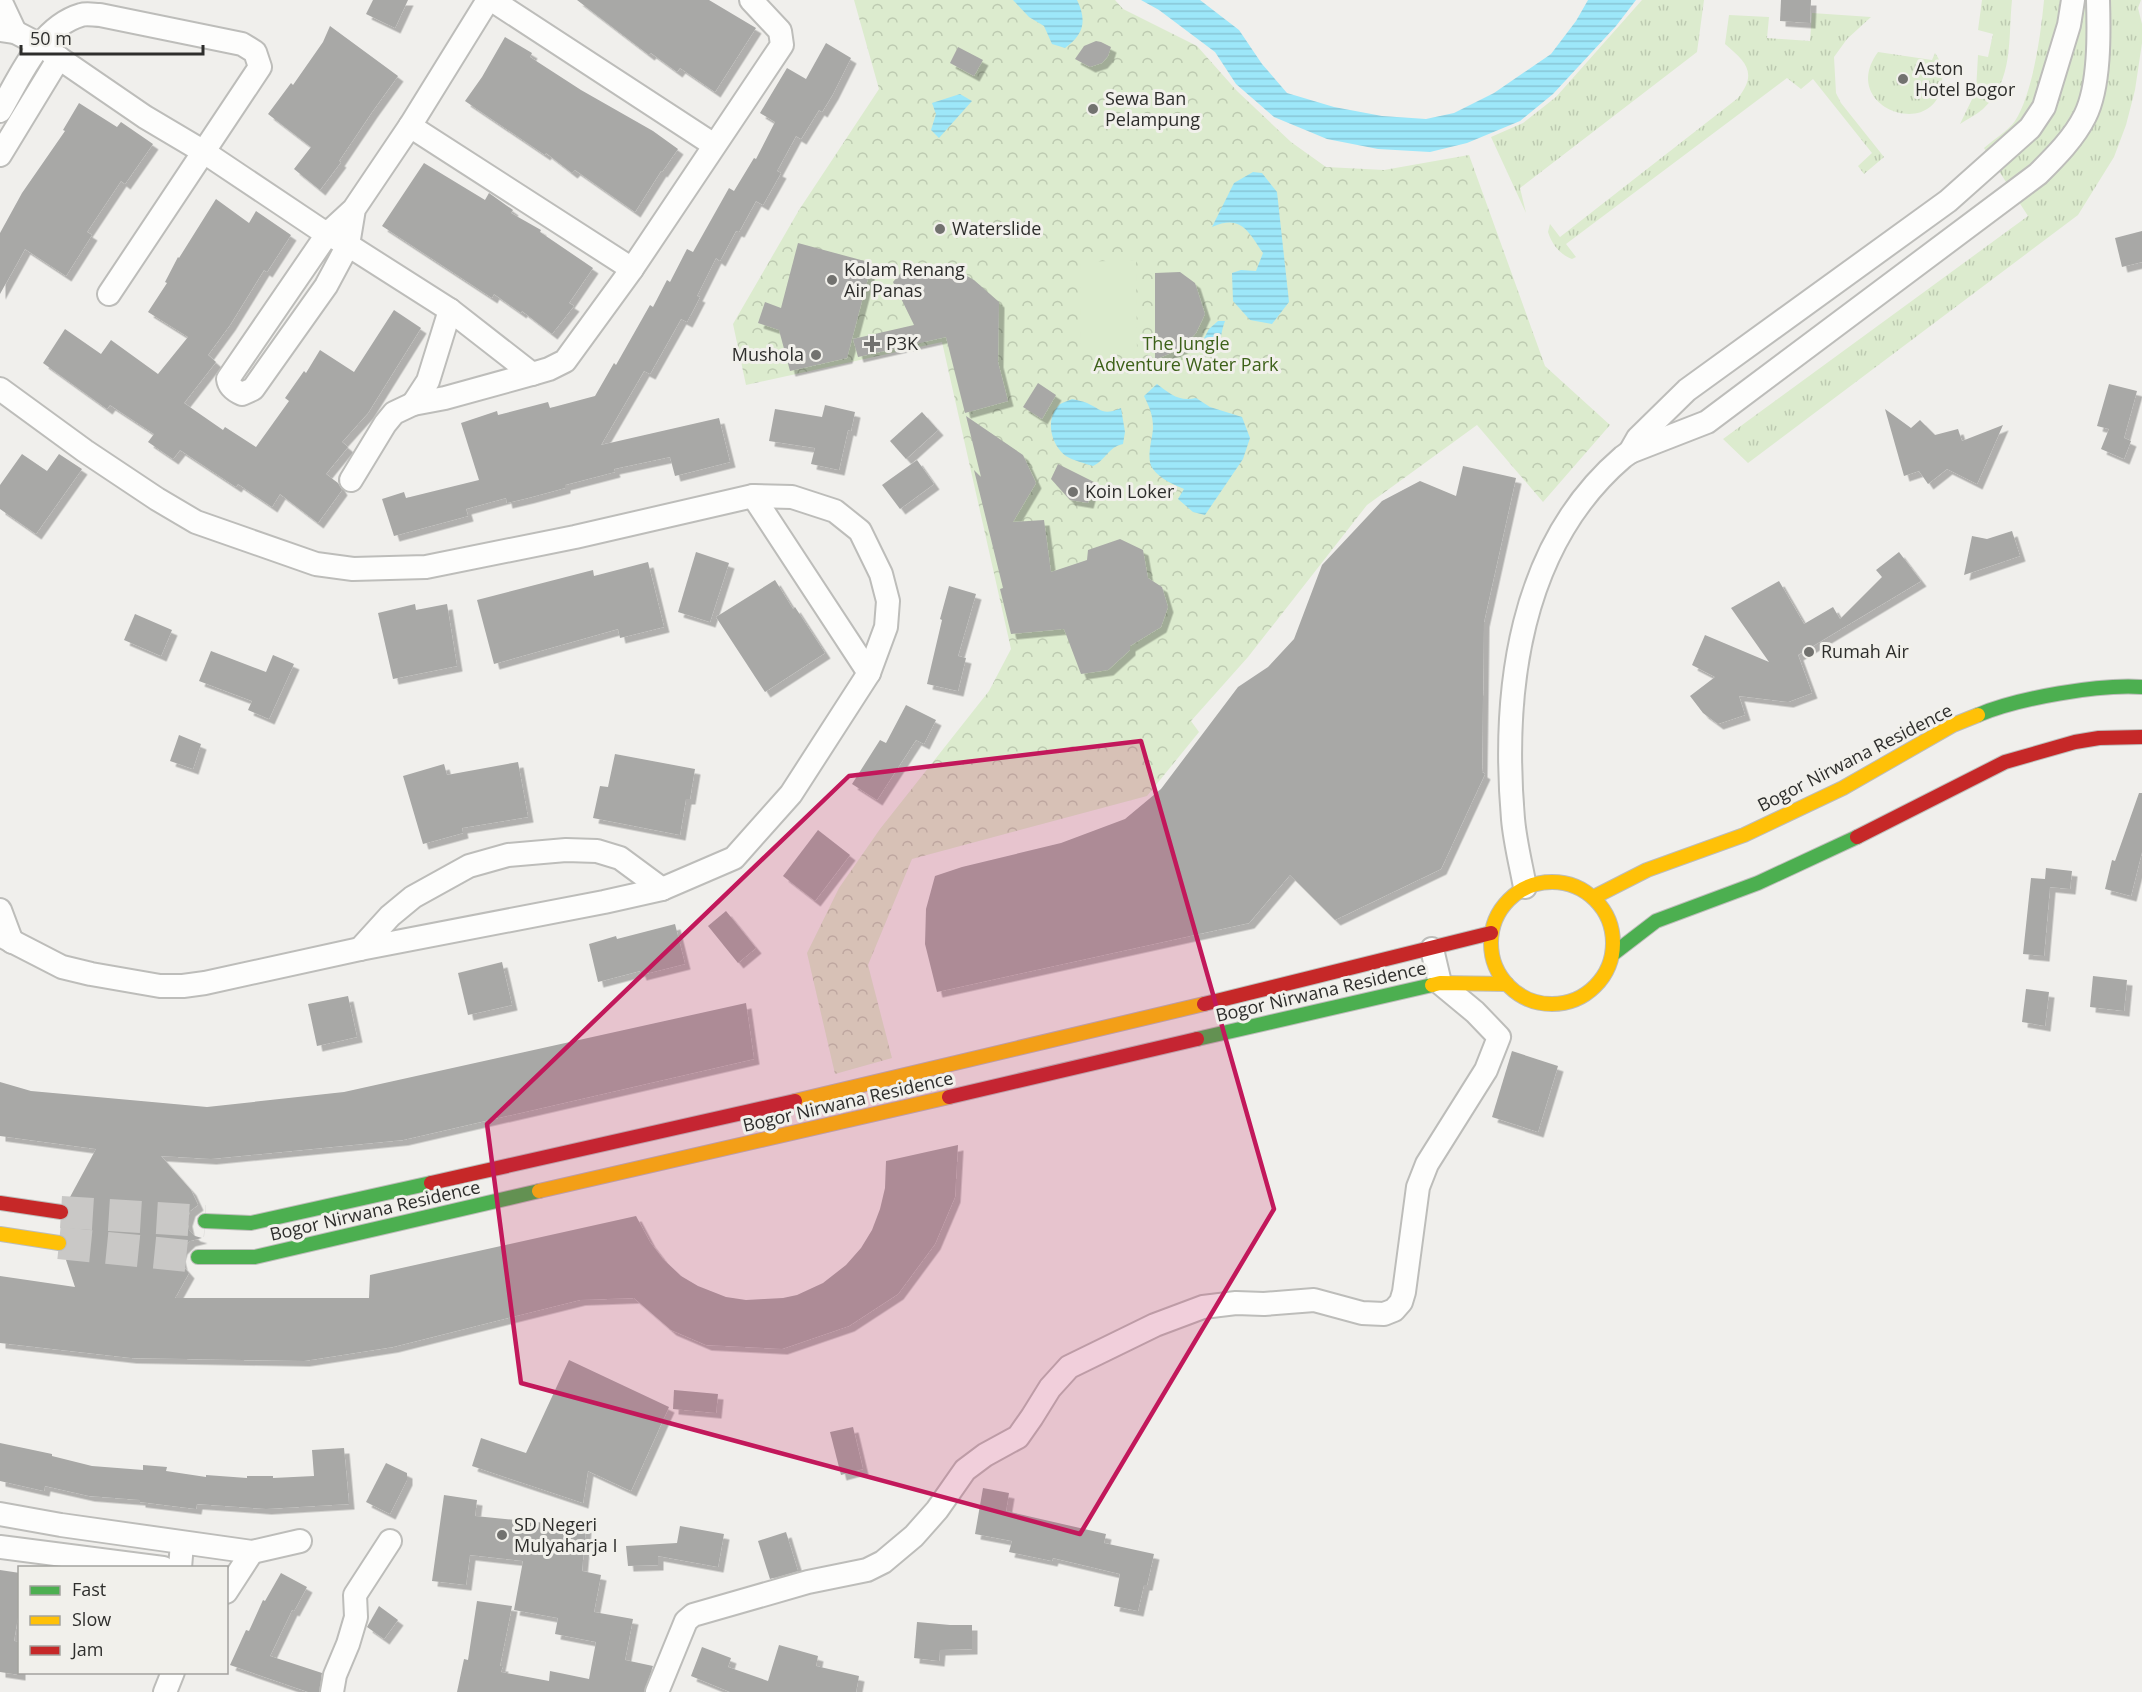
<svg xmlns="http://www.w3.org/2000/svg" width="2142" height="1692" font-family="'Open Sans',sans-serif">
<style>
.grass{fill:url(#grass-tufts)}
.park{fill:url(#park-crowns)}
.pitch{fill:#dcebce}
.water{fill:url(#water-rules)}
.building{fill:#a8a8a6;filter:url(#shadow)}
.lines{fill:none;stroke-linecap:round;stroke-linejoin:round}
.secondary-tunnel{stroke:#c9c8c6;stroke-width:32;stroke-dasharray:32 16;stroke-linecap:butt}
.street-casing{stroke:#bdbdba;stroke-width:26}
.fast-casing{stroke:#bdbdba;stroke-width:16}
.slow-casing{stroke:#bdbdba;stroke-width:16}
.jam-casing{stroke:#bdbdba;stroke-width:16}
.street{stroke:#fdfdfc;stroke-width:22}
.fast{stroke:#4caf50;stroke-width:14}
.slow{stroke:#ffc107;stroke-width:14}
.jam{stroke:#c62828;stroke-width:14}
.marked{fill:#c2185b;fill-opacity:0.2;stroke:#c2185b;stroke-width:4.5;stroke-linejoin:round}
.poi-dot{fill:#72726f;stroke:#f1f0eb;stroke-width:2}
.labels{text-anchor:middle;stroke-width:6;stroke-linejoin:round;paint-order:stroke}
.poi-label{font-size:18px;fill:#2e2e2c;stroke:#f1f0eb;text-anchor:start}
.park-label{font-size:18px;fill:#3d6119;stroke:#f1f0eb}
.street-label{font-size:18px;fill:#2e2e2c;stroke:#f1f0eb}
</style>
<defs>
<pattern id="grass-tufts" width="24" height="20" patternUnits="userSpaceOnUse" patternTransform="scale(1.5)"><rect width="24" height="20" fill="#dcebce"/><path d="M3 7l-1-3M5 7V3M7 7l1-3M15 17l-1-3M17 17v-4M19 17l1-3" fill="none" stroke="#bdcab1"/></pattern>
<pattern id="park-crowns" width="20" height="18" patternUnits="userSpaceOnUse" patternTransform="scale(1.5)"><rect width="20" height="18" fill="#dcebce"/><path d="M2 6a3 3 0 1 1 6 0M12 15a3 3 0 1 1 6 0" fill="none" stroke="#bdcab1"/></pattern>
<pattern id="water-rules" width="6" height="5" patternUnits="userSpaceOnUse" patternTransform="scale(1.5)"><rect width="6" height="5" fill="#9de7f9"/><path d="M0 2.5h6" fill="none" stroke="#88c6d6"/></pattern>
<filter id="shadow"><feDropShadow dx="5.5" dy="5.5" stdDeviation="0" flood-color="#0004"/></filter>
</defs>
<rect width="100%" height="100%" fill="#f0efec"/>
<g class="grass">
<polygon points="1642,0 1704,0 1697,52 1520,188 1526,213 1491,137 1523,123 1556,97"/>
<path d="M 1982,0 L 2012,0 C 2008,39 2014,80 1983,109 C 1976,115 1967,119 1960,124 L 1976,91 L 1978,55 L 1988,57 L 1993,34 L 1978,30 Z"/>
<path d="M 2044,0 L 2141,0 L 2138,8 L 2142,24 L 2142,43 L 2135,90 L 2126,125 L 2114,157 L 2078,215 L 1748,463 L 1723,439 L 2028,216 L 1984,148 C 1993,140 2008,131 2015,121 C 2033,93 2041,33 2044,0 Z"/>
<path d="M 1812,13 L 1871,17 L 1847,39 L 1834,57 L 1836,93 L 1841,103 L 1884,157 L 1864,174 L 1858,166 L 1872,153 L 1813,79 L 1801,89 L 1787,78 L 1566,244 L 1576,257 L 1572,259 C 1559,254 1552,244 1548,232 L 1550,224 L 1560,237 L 1738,98 C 1758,73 1746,62 1725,44 L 1729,15 L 1769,17 L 1767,38 L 1810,41 Z"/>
<path d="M 1878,52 L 1932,60 L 1935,53 C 1942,62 1943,72 1942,83 C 1936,142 1837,108 1878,52 Z"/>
</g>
<polygon class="park" points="854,0 1115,0 1123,9 1197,46 1237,91 1291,142 1326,167 1384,170 1469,155 1545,366 1610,425 1543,502 1477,425 1367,505 1248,657 1191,721 1199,732 1147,796 912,859 868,965 892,1058 835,1074 807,953 839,888 880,829 989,691 1011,649 942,342 746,385 733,324 799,210 879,89"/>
<polygon class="pitch" points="1136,260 1137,354 1081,352 1080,262"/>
<g class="water">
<path d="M 1013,0 L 1077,0 C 1087,21 1084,34 1065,48 L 1052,44 L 1044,26 L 1029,17 Z"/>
<polygon points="1141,0 1200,0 1239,30 1262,64 1287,93 1334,107 1382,116 1426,119 1454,113 1494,93 1551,54 1576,21 1588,0 1636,0 1616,26 1553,94 1520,121 1467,143 1430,152 1378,149 1327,139 1274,117 1236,84 1215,52 1159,10"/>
<polygon points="960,94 972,101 939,138 931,130 936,114 932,103"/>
<path d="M 1253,172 L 1262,173 L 1277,192 L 1289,302 L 1272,324 L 1250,320 L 1233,301 L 1232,273 L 1241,270 L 1256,271 L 1263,253 C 1248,231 1241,214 1212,227 L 1234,183 Z"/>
<path d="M 1218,321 L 1225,321 C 1221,331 1221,341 1217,350 L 1206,353 L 1201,344 L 1209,329 Z"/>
<path d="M 1157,384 C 1170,394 1179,402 1196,398 L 1210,407 L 1242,417 L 1250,438 L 1243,459 L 1205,515 L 1193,512 L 1178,499 L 1184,489 C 1174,485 1159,478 1153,469 C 1145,458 1153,439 1153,427 C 1153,415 1149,406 1144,396 Z"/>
<path d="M 1072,399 C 1076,400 1083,401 1087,403 C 1102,410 1103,416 1121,408 L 1125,432 L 1123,444 C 1108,447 1106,460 1093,466 C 1084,463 1074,461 1066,456 C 1052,446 1044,420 1059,405 C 1061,403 1068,401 1072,399 Z"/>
</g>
<g class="building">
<polygon points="373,0 408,0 395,28 366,14"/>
<polygon points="577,0 709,0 756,28 715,92 680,68 677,72 651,53 649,55"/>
<polygon points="1781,0 1811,0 1810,23 1780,21"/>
<polygon points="330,26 398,76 372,112 339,161 341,162 320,190 294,169 311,147 268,114 291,83 293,85 323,42"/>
<polygon points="505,37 532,53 530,57 581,90 653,131 678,149 662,172 661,171 635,212 575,170 572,173 546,153 545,155 465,101 482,77"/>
<polygon points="1096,41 1101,42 1111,47 1108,56 1102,63 1090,67 1075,59 1084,46"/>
<polygon points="826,43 851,58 833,94 822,112 819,110 801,139 796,136 777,171 781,173 763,205 756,201 739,232 736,231 720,261 716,258 697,296 700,297 687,322 681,319 650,374 644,371 601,445 719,418 730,462 675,476 670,457 614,469 615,472 565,485 565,488 528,498 507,503 506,498 466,509 468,516 394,536 382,499 404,492 406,498 479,480 461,423 497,411 498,415 548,402 550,408 595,396 614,363 616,365 650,305 653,307 667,280 670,282 687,249 693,252 729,188 734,191 754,158 756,159 775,122 760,113 787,68 806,79"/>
<polygon points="958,47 983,60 974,76 950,63"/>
<polygon points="79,103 117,127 121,122 153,144 125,184 121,181 87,232 92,235 66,276 25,249 0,294 0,233 22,193 65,131 63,130"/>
<polygon points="424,163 485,200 489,193 513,210 511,213 541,230 540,232 593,268 569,303 574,306 552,334 522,311 521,313 494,294 492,298 382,226"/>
<polygon points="216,199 249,223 256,211 291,235 267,272 264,270 230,325 208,355 216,362 184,403 223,430 225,427 256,447 289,401 285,398 304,371 306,373 320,350 354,372 394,310 421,328 368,413 342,442 348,447 326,474 338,483 342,490 318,523 280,494 272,507 238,484 236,487 180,450 173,459 148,442 154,434 110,405 107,409 43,363 65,329 101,354 111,340 158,374 188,337 148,312 167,283 165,282 178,257 179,258"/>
<polygon points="2142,231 2142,262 2122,267 2115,238"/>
<polygon points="798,243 872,263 847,358 790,371 779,330 758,323 765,302 781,308"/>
<polygon points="907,266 918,278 932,276 950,266 974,280 999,302 998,362 1008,401 965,413 946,337 858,357 853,339 914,325 893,282"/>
<polygon points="1180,272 1195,283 1205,314 1196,333 1182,348 1155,360 1155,273"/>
<polygon points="1038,383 1056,395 1042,419 1023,407"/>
<polygon points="2109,384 2137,391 2124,438 2131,441 2124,459 2101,449 2109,429 2097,426"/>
<polygon points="825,405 855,412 851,431 848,430 839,470 811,464 815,448 769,441 775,409 822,417"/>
<polygon points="1885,409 1911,428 1920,420 1935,435 1958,429 1962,441 2003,425 1977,484 1947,469 1928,484 1919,471 1904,476"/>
<polygon points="922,412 938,430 906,459 890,441"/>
<polygon points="966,416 1023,455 1036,483 1013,522 1044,520 1051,572 1087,560 1088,550 1120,539 1143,550 1148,578 1162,587 1168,607 1161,627 1130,646 1130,650 1108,670 1081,674 1064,629 1011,634 1000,589 1003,588 974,470 981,477"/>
<polygon points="22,454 47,471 59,454 82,469 36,534 0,509 0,485"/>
<polygon points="917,460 934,484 900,509 882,485"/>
<polygon points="1058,464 1094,482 1088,503 1070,500 1051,479"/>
<polygon points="1463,466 1516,478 1484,622 1482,772 1485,774 1441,869 1335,920 1290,875 1249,923 937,992 925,944 926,909 935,876 962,867 1061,843 1125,819 1161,789 1238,687 1268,667 1294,639 1322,565 1382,501 1420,481 1456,496"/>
<polygon points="2012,531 2020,556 1964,575 1972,536 1987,539"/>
<polygon points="696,552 729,563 710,622 678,612"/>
<polygon points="1899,552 1921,581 1798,655 1812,693 1788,702 1739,696 1745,715 1718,724 1703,713 1690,696 1715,677 1692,665 1705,635 1769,662 1731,608 1779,581 1804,624 1833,607 1840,619 1882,577 1876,570"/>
<polygon points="648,562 664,627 620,638 618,629 494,664 477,600 593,570 594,576"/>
<polygon points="775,580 793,609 795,607 825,653 765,692 716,617"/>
<polygon points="949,586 976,594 958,656 966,658 958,691 927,684 942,620 940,619"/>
<polygon points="415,604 416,610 447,604 457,666 393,679 378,613"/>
<polygon points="135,614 172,630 161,656 124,640"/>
<polygon points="211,651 266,672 273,655 294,664 269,719 248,710 252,701 199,681"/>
<polygon points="906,705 936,720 924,744 916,740 877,800 852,784 880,740 886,743"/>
<polygon points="179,735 201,744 193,769 170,761"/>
<polygon points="615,754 695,769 690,799 686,799 680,835 593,818 600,786 608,787"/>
<polygon points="518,762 528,817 462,828 463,833 423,844 403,776 444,764 447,775"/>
<polygon points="2139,793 2142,793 2142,852 2131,896 2105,889 2112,860 2115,861"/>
<polygon points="818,830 850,855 815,901 783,876"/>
<polygon points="2046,868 2072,871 2070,889 2050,887 2044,956 2023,954 2031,878 2045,879"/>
<polygon points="726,911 756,948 738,963 708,926"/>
<polygon points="675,924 685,964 641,975 640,971 598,982 589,944 616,936 617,939"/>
<polygon points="502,962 512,1005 468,1015 458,973"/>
<polygon points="2093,976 2127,980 2124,1011 2090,1007"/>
<polygon points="2026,989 2049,992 2045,1026 2022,1022"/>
<polygon points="348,996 357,1037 317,1046 308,1004"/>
<polygon points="746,1003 754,1059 403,1140 211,1159 161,1156 191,1190 198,1205 190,1211 187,1221 189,1230 195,1236 202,1238 190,1241 182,1249 180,1256 182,1265 189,1273 175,1298 369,1298 370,1275 636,1216 650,1242 663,1259 681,1276 698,1286 726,1297 746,1300 783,1298 797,1295 823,1283 846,1265 861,1248 872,1230 880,1209 885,1188 886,1161 958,1145 955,1197 935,1244 898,1294 849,1326 782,1349 706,1345 671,1330 634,1298 580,1300 393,1347 304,1361 131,1358 0,1343 0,1276 75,1287 66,1260 73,1254 77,1245 75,1236 69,1228 75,1223 79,1215 78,1206 70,1197 96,1149 0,1136 0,1082 31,1091 207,1107 344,1092"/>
<polygon points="1512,1051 1558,1066 1538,1132 1492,1117"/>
<polygon points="569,1360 669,1407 631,1491 588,1471 583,1503 472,1466 481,1438 526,1453"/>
<polygon points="674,1390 718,1394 716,1413 673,1409"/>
<polygon points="853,1427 863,1469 841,1475 830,1432"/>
<polygon points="0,1443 52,1454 52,1456 92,1466 143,1470 143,1465 167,1467 166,1471 206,1477 206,1475 247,1478 247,1476 273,1476 273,1478 314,1476 312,1450 344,1448 349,1504 266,1509 197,1504 196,1509 140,1502 140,1500 89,1496 45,1486 44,1491 0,1481"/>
<polygon points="386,1463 407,1473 407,1480 390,1514 366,1502"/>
<polygon points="983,1488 1009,1493 1006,1511 1106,1534 1104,1543 1154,1554 1147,1585 1144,1585 1138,1611 1114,1606 1120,1574 1053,1558 1052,1561 1009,1552 1012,1541 975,1534"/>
<polygon points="444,1495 477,1500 475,1516 586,1527 582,1571 601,1575 594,1612 633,1619 625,1660 653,1666 644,1692 457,1692 464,1659 468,1660 477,1601 512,1606 500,1666 503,1666 501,1672 549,1681 550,1671 589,1679 596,1642 555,1634 558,1618 514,1610 523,1561 470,1555 466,1585 432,1581"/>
<polygon points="680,1526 724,1534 718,1567 658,1556 658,1565 628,1566 626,1546 677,1543"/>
<polygon points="786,1532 798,1571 770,1579 758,1541"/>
<polygon points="0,1570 20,1573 20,1605 14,1641 20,1642 20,1675 0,1672"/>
<polygon points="281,1573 307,1587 294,1611 292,1610 270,1656 322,1673 319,1692 308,1692 230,1665 246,1630 249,1631 263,1600 265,1601"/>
<polygon points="379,1606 398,1620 384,1639 367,1627"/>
<polygon points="917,1622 950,1625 972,1625 972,1649 940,1650 939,1661 914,1658"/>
<polygon points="779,1645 818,1656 816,1666 859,1676 856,1692 730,1692 691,1676 702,1647 731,1658 728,1667 768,1681"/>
</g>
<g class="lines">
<g class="secondary-tunnel">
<polyline points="61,1212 205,1221"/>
<polyline points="59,1243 198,1257"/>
</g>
<g class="street-casing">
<g id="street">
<polyline points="0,0 15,32"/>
<polyline points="492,0 714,145"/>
<polyline points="0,30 15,32 40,45 145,117 204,152 319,229 348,245 450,310 532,374 549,369 565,361 632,269 782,45 780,31 751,0"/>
<path d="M 0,111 C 20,77 40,27 81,15 C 87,13 94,15 100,15 L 242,44 L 255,52 L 260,67 L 109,294"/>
<polyline points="410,126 632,269"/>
<polyline points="0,155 59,58"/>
<path d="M 354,209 L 348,245 L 326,286 L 253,389 L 242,394 C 235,391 229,387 228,379 L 328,233 L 354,209 L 410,126 L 488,0"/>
<polyline points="450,310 428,381 413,404 445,398 532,374"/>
<polyline points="0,389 85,451 157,499 196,522 316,564 353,569 426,567 575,537 753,496 792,497 835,511 860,531 881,574 888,601 886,627 869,673 791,794 734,858 662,889 604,902 360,949 205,983 183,986 160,986 91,974 62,967 0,935"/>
<polyline points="1630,452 1638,438 1687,390 1948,201 2030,128 2044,107 2069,25 2073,0"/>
<polyline points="351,480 385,424 394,413 413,404"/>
<polyline points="753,496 869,673"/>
<path d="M 1525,887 C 1521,865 1515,842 1513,819 C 1502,691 1519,546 1623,457 L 1630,452 L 1707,422 L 2038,174 C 2056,156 2074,138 2085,116 C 2100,86 2099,33 2098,0"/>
<polyline points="0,910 12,942"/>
<polyline points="360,949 390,916 413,897 469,866 508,855 566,850 597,851 620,858 662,889"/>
<polyline points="0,1514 61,1525 252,1552 300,1541"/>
<polyline points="0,1547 163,1568"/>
<polyline points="180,1568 182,1543"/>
<polyline points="226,1592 252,1552"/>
<polyline points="165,1692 173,1672"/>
<polyline points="332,1692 335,1675 348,1644 356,1617 355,1595 390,1541"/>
<polyline points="657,1692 686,1621 693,1615 808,1582 867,1570 883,1562 914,1536 937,1510 965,1470 985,1455 1018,1437 1032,1417 1050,1388 1069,1367 1155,1325 1203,1307 1236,1303 1264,1304 1314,1300 1362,1313 1384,1314 1394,1310 1401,1302 1404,1292 1418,1187 1427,1164 1486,1070 1499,1037 1475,1012 1440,983 1432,949"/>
</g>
</g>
<g class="fast-casing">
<g id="fast">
<path d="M 1978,715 C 2018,698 2099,684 2142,687"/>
<polyline points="1613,954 1656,921 1758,883 1857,837"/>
<polyline points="1197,1039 1432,985"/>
<polyline points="205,1221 251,1223 431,1183"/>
<polyline points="198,1257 255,1257 539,1191"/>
</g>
</g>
<g class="slow-casing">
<g id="slow">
<circle cx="1552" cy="943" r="61"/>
<polyline points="1594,897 1647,870 1744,835 1843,788 1953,725 1978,715"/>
<polyline points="1432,985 1440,983 1507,984"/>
<polyline points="795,1101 1204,1004"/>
<polyline points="539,1191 949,1097"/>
<polyline points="0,1234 59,1243"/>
</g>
</g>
<g class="jam-casing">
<g id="jam">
<polyline points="1857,837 2005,762 2075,742 2099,738 2142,737"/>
<polyline points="1204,1004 1491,933"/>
<polyline points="949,1097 1197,1039"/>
<polyline points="431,1183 795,1101"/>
<polyline points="0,1203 61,1212"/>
</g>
</g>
<use href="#street" class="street"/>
<use href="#fast" class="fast"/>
<use href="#slow" class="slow"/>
<use href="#jam" class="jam"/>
</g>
<path class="marked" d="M 1141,741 L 1274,1209 L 1080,1534 L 521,1383 L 487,1124 L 849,776 Z"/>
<g class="poi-dot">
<circle cx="1903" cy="79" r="6"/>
<circle cx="1093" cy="109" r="6"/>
<circle cx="940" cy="229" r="6"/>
<circle cx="832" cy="280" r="6"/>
<path d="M869 335h6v6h6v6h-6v6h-6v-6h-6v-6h6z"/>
<circle cx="816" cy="355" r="6"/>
<circle cx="1073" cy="492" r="6"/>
<circle cx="1809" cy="652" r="6"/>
<circle cx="502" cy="1535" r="6"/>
</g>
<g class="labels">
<g class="poi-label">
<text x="1915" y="75">Aston<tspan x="1915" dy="21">Hotel Bogor</tspan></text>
<text x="1105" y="105">Sewa Ban<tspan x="1105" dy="21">Pelampung</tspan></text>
<text x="952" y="235">Waterslide</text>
<text x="844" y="276">Kolam Renang<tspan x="844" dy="21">Air Panas</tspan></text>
<text x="886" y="350">P3K</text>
<text x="804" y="361" text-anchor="end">Mushola</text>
<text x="1085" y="498">Koin Loker</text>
<text x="1821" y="658">Rumah Air</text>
<text x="514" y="1531">SD Negeri<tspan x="514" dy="21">Mulyaharja I</tspan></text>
</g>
<g class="park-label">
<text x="1186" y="350">The Jungle<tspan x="1186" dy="21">Adventure Water Park</tspan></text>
</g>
<g class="street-label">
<text transform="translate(1855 758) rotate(-27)" y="6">Bogor Nirwana Residence</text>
<text transform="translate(1321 992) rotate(-13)" y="6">Bogor Nirwana Residence</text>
<text transform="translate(848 1102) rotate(-13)" y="6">Bogor Nirwana Residence</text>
<text transform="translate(375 1211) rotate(-13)" y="6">Bogor Nirwana Residence</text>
</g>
</g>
<rect x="18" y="1566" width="210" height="108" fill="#f1f0eb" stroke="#a3a29f" stroke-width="1.5"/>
<rect x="30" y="1586" width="30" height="9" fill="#4caf50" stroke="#a3a29f" stroke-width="1.5"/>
<text x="72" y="1596" font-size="18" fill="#2e2e2c">Fast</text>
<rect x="30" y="1616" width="30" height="9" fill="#ffc107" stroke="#a3a29f" stroke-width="1.5"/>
<text x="72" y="1626" font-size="18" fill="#2e2e2c">Slow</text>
<rect x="30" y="1646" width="30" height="9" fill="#c62828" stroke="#a3a29f" stroke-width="1.5"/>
<text x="72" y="1656" font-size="18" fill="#2e2e2c">Jam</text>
<path d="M21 45v9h182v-9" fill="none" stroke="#2e2e2c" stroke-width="3"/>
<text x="30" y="45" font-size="18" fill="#2e2e2c" stroke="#f1f0eb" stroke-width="4.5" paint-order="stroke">50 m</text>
</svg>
